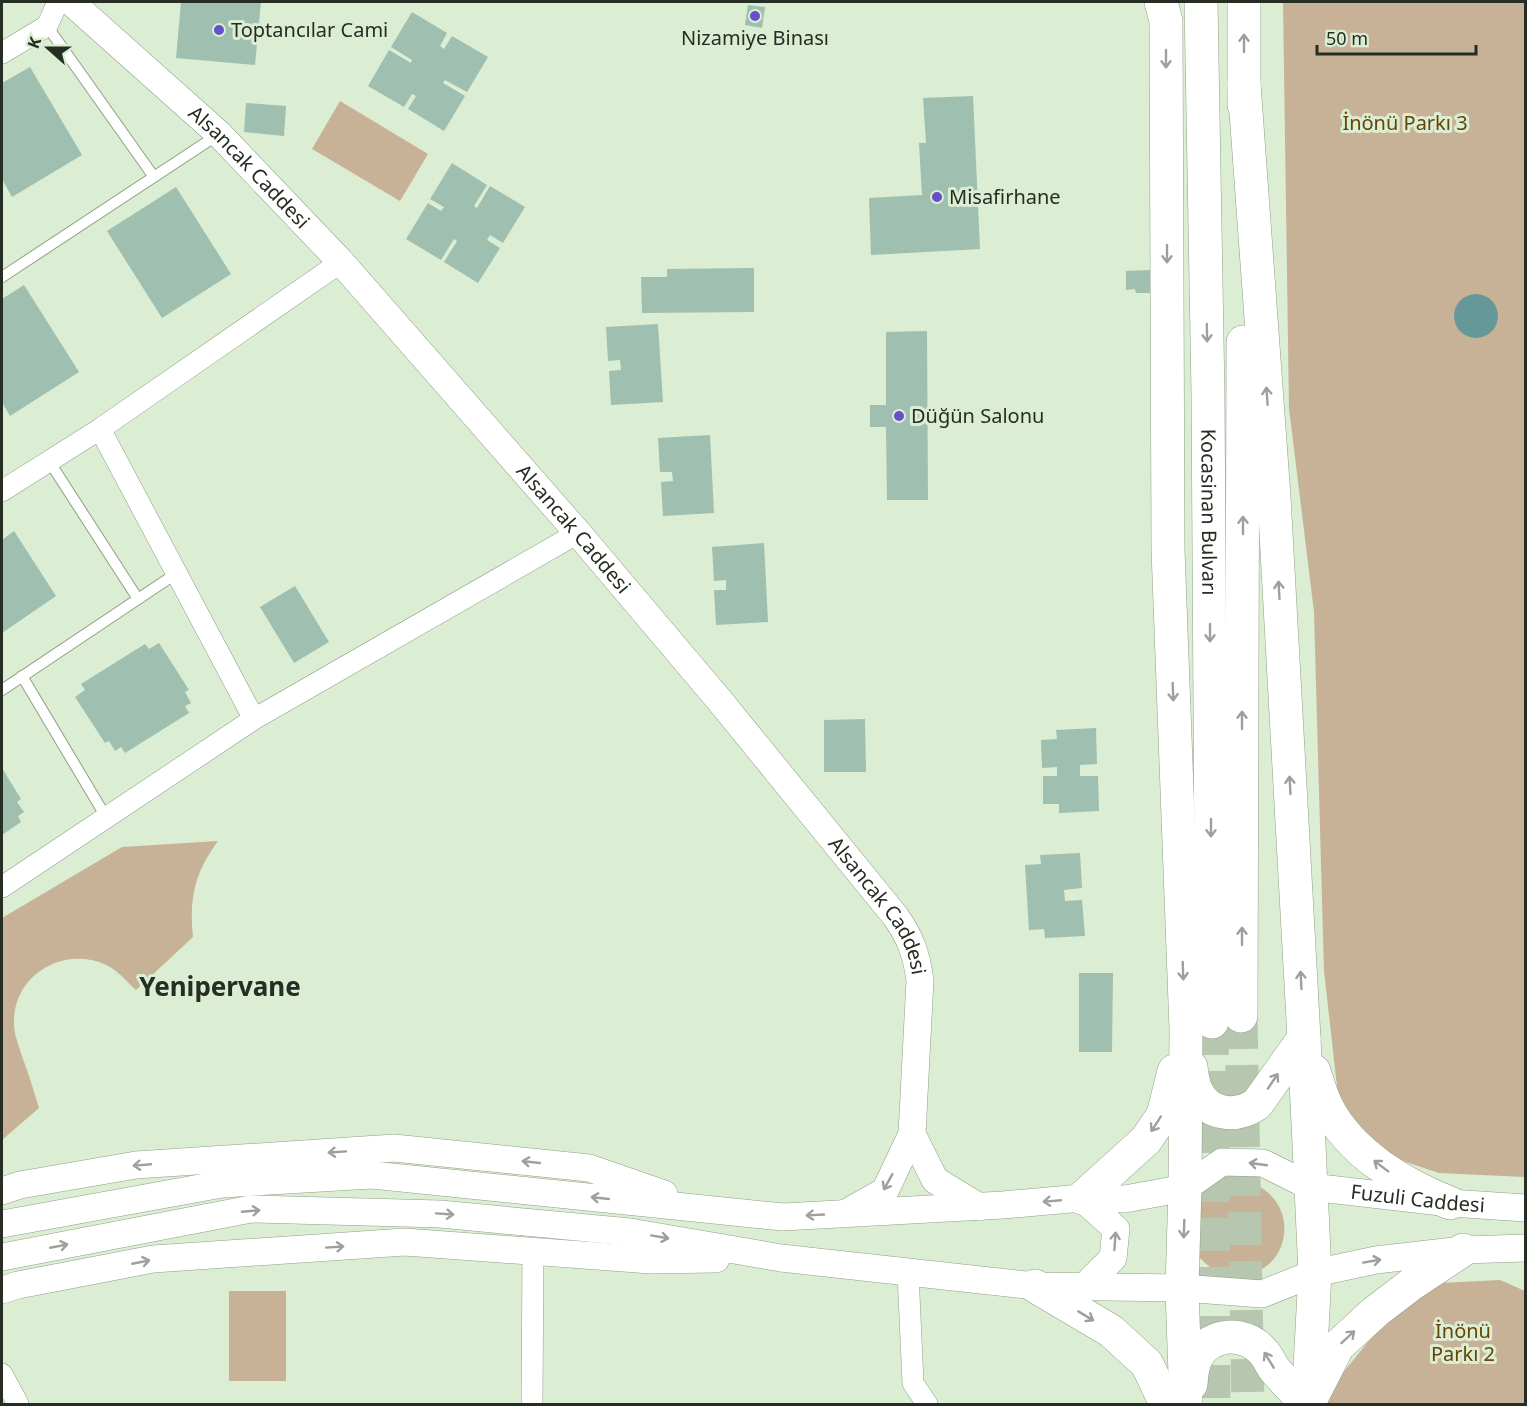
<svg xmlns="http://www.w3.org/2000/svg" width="1527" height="1406" font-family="'Noto Sans',sans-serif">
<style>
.green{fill:#c7b297}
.water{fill:#659999}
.building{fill:#9fbfb0}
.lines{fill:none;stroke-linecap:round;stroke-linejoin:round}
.trunk-tunnel{stroke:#b7c7af;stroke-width:33;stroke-dasharray:33 16;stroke-linecap:butt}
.service-casing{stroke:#8fa086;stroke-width:12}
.minor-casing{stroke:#8fa086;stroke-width:22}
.tertiary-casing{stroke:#8fa086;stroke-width:28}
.trunk-casing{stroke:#8fa086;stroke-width:34}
.service{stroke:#fff;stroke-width:10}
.minor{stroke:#fff;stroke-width:21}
.tertiary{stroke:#fff;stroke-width:27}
.trunk{stroke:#fff;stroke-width:33}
.oneway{stroke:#9da09c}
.poi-dot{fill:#6650c9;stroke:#dbedd2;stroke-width:2}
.labels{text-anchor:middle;stroke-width:6;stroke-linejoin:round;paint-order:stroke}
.poi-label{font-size:20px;fill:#262d23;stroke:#dbedd2;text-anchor:start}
.park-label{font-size:20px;fill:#674405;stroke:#dbedd2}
.street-label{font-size:20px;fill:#262d23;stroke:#dbedd2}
.district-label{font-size:26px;font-weight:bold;fill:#262d23;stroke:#dbedd2}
</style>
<rect width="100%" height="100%" fill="#dbedd2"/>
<g class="green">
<polygon points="1283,2 1525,2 1525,1177 1439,1173 1406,1162 1391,1154 1357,1127 1338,1095 1324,971 1314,612 1289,408"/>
<polygon points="340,101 428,154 400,201 312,149"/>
<path d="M 218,841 C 195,872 189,898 193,937 L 136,990 C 127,982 116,968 104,964 C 63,947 16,974 14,1019 C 13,1033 19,1046 23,1059 C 29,1075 34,1092 39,1108 L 2,1140 L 2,918 L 122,847 Z"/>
<path d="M 1238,1180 C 1302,1189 1297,1271 1240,1276 C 1223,1277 1210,1269 1199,1257 L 1200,1197 C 1212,1186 1222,1182 1238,1180 Z"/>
<polygon points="1500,1280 1525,1291 1525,1404 1323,1404 1324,1396 1381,1326 1442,1283"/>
<rect x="229" y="1291" width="57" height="90"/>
</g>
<circle class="water" cx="1476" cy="316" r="22"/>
<g class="building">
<polygon points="181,2 261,2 255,65 176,58"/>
<polygon points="748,5 765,7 762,28 745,25"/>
<polygon points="412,12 447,33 440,46 444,49 452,36 488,57 467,92 445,80 443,83 465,96 444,131 408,109 416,96 412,94 404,107 368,86 389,50 411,63 412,60 391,47"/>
<polygon points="30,67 82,155 12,197 2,179 2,83"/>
<polygon points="973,96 980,249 871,255 869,198 922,195 919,143 926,143 923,98"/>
<polygon points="246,103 286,106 284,136 244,132"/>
<polygon points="452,163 487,185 474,206 477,208 490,186 525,207 503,243 490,235 487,240 500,248 478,283 444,262 457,241 454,239 441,260 406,239 428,203 441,211 444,207 430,199"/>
<polygon points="176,187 231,274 162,318 107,231"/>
<polygon points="754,268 754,312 642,313 641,277 667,277 667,269"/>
<polygon points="1151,270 1151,293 1136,293 1135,289 1126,290 1126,271"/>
<polygon points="24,285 79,372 10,416 2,402 2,299"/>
<polygon points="658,324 663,402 611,405 609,371 621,370 620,360 608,361 606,327"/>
<polygon points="927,331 928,500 887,500 886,427 870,427 870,405 886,405 886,332"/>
<polygon points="710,435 714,513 663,516 661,482 673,481 672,472 660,472 658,438"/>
<polygon points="14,531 56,596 2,633 2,540"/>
<polygon points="764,543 768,622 716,625 714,590 726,590 726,580 714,581 712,547"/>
<polygon points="295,586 329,642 294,663 260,607"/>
<polygon points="159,643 189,690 185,692 191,703 185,706 189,713 125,753 121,747 115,751 109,741 105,743 75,697 85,690 81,684 145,644 149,649"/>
<polygon points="865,719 866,772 824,772 824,720"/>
<polygon points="1096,728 1097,764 1080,765 1080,776 1098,776 1099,811 1059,813 1059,804 1043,804 1043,776 1057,776 1057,767 1042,768 1041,740 1057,739 1056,730"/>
<polygon points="2,768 21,799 17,802 24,812 18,816 21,822 2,835"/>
<polygon points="1080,853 1082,888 1064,890 1065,901 1082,900 1085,936 1045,938 1044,929 1029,930 1025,865 1041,864 1040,855"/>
<polygon points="1079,973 1113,973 1112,1052 1079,1052"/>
</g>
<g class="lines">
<g class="trunk-tunnel">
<polyline points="1241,1016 1248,1404"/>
<polyline points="1212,1022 1214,1404"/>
</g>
<g class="service-casing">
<g id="service">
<polyline points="47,26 154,177"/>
<polyline points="2,277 219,134"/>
<polyline points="49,461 138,599"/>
<polyline points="22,676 106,817"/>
<polyline points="2,690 177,573"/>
</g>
</g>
<g class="minor-casing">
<g id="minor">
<polyline points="2,53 47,26 58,2"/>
<polyline points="100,429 254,719"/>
<polyline points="2,491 100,429 341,262"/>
<polyline points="2,887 254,719 578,533"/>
<polyline points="908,1273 913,1383 927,1404"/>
<polyline points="2,1374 18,1404"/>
<polyline points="532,1404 533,1251"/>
</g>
</g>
<g class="tertiary-casing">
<g id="tertiary">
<path id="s1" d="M 71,2 L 219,134 L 341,262 L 578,533 L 720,701 L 896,917 C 911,939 916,953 920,980 L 912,1134 L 885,1191 L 846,1213"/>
<polyline points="912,1134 935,1180 979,1207"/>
<polyline points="2,1191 20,1185 136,1165 394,1148 589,1168 664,1194"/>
<polyline points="1082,1198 1116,1229 1113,1258 1085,1286"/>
<path id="s2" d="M 2,1224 L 222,1184 L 372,1175 L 783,1217 L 1003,1205 L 1082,1198 L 1125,1199 L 1185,1188 L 1222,1162 L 1263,1163 L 1311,1187 L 1450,1203 L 1526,1208"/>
<polyline points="2,1257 251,1209 440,1214 630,1232 781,1258 1035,1286 1182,1288 1262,1294 1315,1273 1376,1260 1463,1250 1526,1248"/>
<polyline points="2,1290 18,1285 153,1259 405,1242 651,1260 716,1259"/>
</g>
</g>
<g class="trunk-casing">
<g id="trunk">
<polyline points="1161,2 1166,21 1168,550 1186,1029 1185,1188 1182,1288 1186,1404"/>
<path id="s3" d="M 1201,2 L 1208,394 L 1212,1022"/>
<polyline points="1244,84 1274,497 1304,1038 1315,1273 1308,1404"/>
<polyline points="1244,105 1244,2"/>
<polyline points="1241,1016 1243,342"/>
<path d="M 1191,1067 C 1192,1075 1193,1083 1196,1090 C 1208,1116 1236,1118 1257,1104 L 1304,1038"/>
<path d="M 1314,1071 C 1318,1083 1321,1095 1327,1107 C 1350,1153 1404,1185 1450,1203"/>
<polyline points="1082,1198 1146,1140 1163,1115 1174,1071"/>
<polyline points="1035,1286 1111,1331 1147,1364 1166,1404"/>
<path d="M 1191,1384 C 1192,1367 1195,1352 1210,1343 C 1229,1332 1252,1337 1265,1354 C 1269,1359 1271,1365 1275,1370 C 1285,1382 1296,1393 1307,1404"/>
<polyline points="1313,1395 1338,1346 1375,1312 1413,1283 1463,1250"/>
</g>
</g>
<use href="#service" class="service"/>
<use href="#minor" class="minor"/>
<use href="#tertiary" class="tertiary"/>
<use href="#trunk" class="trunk"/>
</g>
<defs><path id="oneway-shaft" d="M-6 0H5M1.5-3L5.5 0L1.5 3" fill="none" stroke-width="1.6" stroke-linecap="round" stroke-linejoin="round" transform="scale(1.5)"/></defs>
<g class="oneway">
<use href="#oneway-shaft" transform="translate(1244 43) rotate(-90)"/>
<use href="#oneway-shaft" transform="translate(1166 59) rotate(90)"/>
<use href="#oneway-shaft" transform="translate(1167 254) rotate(90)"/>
<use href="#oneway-shaft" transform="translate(1207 333) rotate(89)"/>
<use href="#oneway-shaft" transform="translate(1267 396) rotate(-94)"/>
<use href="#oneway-shaft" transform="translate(1243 525) rotate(-90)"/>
<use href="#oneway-shaft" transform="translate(1279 590) rotate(-93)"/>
<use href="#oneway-shaft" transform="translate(1210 633) rotate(90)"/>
<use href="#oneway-shaft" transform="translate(1173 692) rotate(88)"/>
<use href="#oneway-shaft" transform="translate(1242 720) rotate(-90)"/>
<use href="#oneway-shaft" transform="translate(1290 785) rotate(-93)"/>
<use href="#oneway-shaft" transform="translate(1211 828) rotate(90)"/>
<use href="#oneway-shaft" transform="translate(1242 936) rotate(-90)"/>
<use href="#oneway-shaft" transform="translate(1183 971) rotate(88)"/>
<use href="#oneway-shaft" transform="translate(1301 980) rotate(-93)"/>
<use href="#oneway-shaft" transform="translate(1273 1081) rotate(-56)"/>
<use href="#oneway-shaft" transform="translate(1156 1124) rotate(123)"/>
<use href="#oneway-shaft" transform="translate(337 1152) rotate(176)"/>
<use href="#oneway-shaft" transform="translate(531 1162) rotate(-174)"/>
<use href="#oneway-shaft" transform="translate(1258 1164) rotate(-172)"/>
<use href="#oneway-shaft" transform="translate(142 1165) rotate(175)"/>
<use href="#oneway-shaft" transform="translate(1381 1166) rotate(-143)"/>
<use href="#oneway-shaft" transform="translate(888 1182) rotate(119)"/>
<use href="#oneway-shaft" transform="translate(600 1198) rotate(-174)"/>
<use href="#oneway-shaft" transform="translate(1052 1201) rotate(175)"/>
<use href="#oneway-shaft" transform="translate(251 1211) rotate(-5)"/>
<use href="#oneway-shaft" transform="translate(445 1214) rotate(4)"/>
<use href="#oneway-shaft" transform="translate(815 1215) rotate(177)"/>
<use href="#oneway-shaft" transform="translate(1184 1229) rotate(92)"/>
<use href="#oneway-shaft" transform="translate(660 1237) rotate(10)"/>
<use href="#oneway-shaft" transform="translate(1115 1241) rotate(-86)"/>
<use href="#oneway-shaft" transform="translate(59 1246) rotate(-11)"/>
<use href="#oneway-shaft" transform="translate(335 1247) rotate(-4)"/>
<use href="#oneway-shaft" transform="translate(1372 1261) rotate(-10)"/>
<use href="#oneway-shaft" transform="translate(141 1262) rotate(-11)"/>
<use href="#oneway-shaft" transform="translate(1086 1316) rotate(31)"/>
<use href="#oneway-shaft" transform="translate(1348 1337) rotate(-43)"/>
<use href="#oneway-shaft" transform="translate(1269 1360) rotate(-121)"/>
</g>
<g class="poi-dot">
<circle cx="755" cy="16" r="6"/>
<circle cx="219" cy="30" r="6"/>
<circle cx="937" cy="197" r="6"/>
<circle cx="899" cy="416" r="6"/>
</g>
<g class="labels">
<g class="poi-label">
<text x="231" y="37">Toptancılar Cami</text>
<text x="755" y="45" text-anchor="middle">Nizamiye Binası</text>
<text x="949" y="204">Misafirhane</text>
<text x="911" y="423">Düğün Salonu</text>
</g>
<g class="park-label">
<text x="1405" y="130">İnönü Parkı 3</text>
<text x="1463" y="1338">İnönü<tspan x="1463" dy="23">Parkı 2</tspan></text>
</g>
<g class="street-label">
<text dy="7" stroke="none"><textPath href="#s1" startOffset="243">Alsancak Caddesi</textPath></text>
<text dy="7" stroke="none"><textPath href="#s3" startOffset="510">Kocasinan Bulvarı</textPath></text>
<text dy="7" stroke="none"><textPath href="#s1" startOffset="729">Alsancak Caddesi</textPath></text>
<text dy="7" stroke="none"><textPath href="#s1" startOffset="1215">Alsancak Caddesi</textPath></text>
<text dy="7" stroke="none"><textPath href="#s2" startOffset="1438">Fuzuli Caddesi</textPath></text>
</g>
<g class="district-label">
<text x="220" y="996">Yenipervane</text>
</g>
</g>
<rect width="1527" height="1406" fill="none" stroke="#262d23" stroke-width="6"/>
<g transform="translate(48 48) rotate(291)" stroke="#dbedd2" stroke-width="4.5" paint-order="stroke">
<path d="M0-4.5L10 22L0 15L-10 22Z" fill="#262d23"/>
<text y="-9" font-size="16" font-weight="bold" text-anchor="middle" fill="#262d23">K</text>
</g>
<path d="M1317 45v9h159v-9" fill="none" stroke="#262d23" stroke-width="3"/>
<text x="1326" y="45" font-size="18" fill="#262d23" stroke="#dbedd2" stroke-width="4.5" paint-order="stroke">50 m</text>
</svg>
